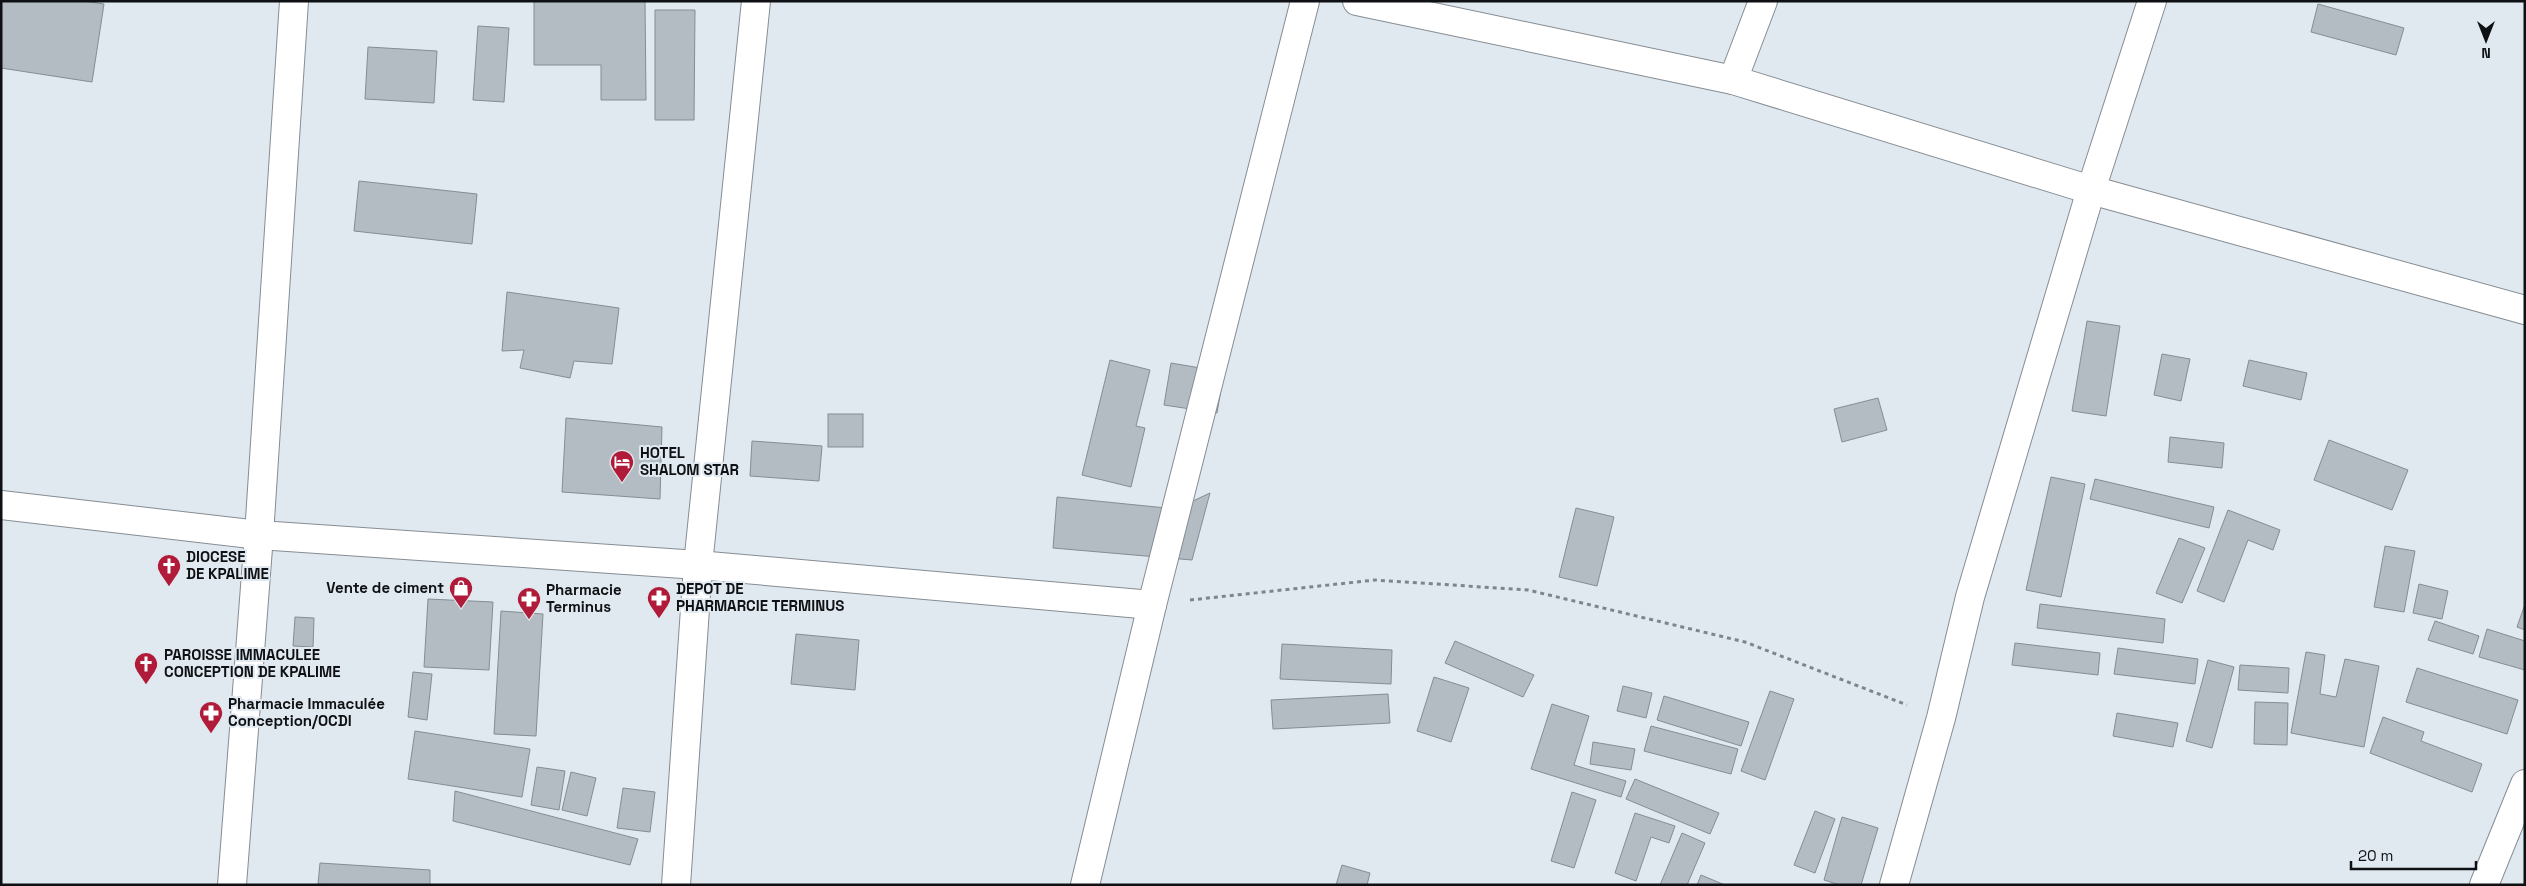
<svg xmlns="http://www.w3.org/2000/svg" width="2526" height="886" font-family="'Space Grotesk',sans-serif">
<style>
.building{fill:#b4bcc3;stroke:#858c93}
.lines{fill:none;stroke-linecap:round;stroke-linejoin:round}
.street-casing{stroke:#868d93;stroke-width:30}
.path{stroke:#80858a;stroke-width:3;stroke-dasharray:4 4;stroke-linecap:butt}
.street{stroke:#fff;stroke-width:28}
.labels{text-anchor:middle;stroke-width:4;stroke-linejoin:round;paint-order:stroke}
.poi-label{font-size:15px;font-weight:bold;fill:#0e1013;stroke:#e0e8f0;text-anchor:start}
</style>
<rect width="100%" height="100%" fill="#e0e8f0"/>
<g class="building">
<polygon points="1,1 84,1 104,4 92,82 1,68"/>
<polygon points="534,1 645,1 646,100 601,100 601,65 534,65"/>
<polygon points="2318,4 2404,28 2396,55 2311,32"/>
<polygon points="655,10 695,10 694,120 655,120"/>
<polygon points="478,26 509,28 504,102 473,100"/>
<polygon points="368,47 437,51 434,103 365,99"/>
<polygon points="359,181 477,194 472,244 354,231"/>
<polygon points="507,292 619,308 612,364 574,361 570,378 520,368 524,350 502,351"/>
<polygon points="2087,321 2120,326 2106,416 2072,411"/>
<polygon points="2162,354 2190,359 2181,401 2154,395"/>
<polygon points="1110,360 1150,370 1136,426 1145,428 1131,487 1082,475"/>
<polygon points="2249,360 2307,373 2301,400 2243,386"/>
<polygon points="1171,363 1224,372 1217,413 1164,405"/>
<polygon points="1878,398 1887,430 1842,442 1834,409"/>
<rect x="828" y="414" width="35" height="33"/>
<polygon points="566,418 662,427 660,499 562,492"/>
<polygon points="2170,437 2224,443 2222,468 2168,462"/>
<polygon points="2329,440 2408,470 2392,510 2314,480"/>
<polygon points="752,441 822,446 819,481 750,476"/>
<polygon points="2051,477 2085,484 2061,597 2026,590"/>
<polygon points="2095,479 2214,507 2209,528 2090,499"/>
<polygon points="1210,493 1192,560 1053,548 1057,497 1176,509"/>
<polygon points="1576,508 1614,517 1597,586 1559,577"/>
<polygon points="2228,510 2280,530 2273,550 2248,540 2224,602 2197,591"/>
<polygon points="2179,538 2205,548 2182,603 2156,593"/>
<polygon points="2385,546 2415,551 2404,612 2374,607"/>
<polygon points="2419,584 2448,591 2442,619 2413,613"/>
<polygon points="428,599 493,602 489,670 424,667"/>
<polygon points="2040,604 2165,619 2163,643 2037,628"/>
<polygon points="2525,604 2525,630 2517,627"/>
<polygon points="501,611 543,614 536,736 494,734"/>
<polygon points="295,617 314,618 313,647 293,646"/>
<polygon points="2435,621 2479,636 2473,654 2428,640"/>
<polygon points="2487,629 2525,641 2525,670 2479,657"/>
<polygon points="796,634 859,640 855,690 791,684"/>
<polygon points="1455,641 1534,675 1523,697 1445,663"/>
<polygon points="2015,643 2100,653 2098,675 2012,665"/>
<polygon points="1282,644 1392,650 1391,684 1280,679"/>
<polygon points="2118,648 2198,659 2195,684 2114,674"/>
<polygon points="2306,652 2325,655 2320,694 2336,697 2345,659 2379,666 2364,747 2291,733"/>
<polygon points="2208,660 2234,667 2212,748 2186,741"/>
<polygon points="2240,665 2289,668 2288,693 2238,690"/>
<polygon points="2417,668 2518,700 2507,734 2406,702"/>
<polygon points="413,672 432,674 427,720 408,717"/>
<polygon points="1434,677 1469,688 1451,742 1417,731"/>
<polygon points="1623,686 1652,693 1646,718 1617,711"/>
<polygon points="1770,691 1794,699 1765,780 1741,771"/>
<polygon points="1388,694 1390,723 1273,729 1271,700"/>
<polygon points="1664,696 1749,722 1741,746 1657,720"/>
<polygon points="2255,702 2288,703 2287,745 2254,744"/>
<polygon points="1552,704 1589,716 1574,765 1626,781 1621,797 1531,769"/>
<polygon points="2117,713 2178,723 2173,747 2113,736"/>
<polygon points="2383,717 2424,732 2421,741 2482,764 2472,792 2370,753"/>
<polygon points="1651,726 1738,749 1731,774 1644,751"/>
<polygon points="415,731 530,749 522,797 408,779"/>
<polygon points="1593,742 1635,749 1631,770 1590,764"/>
<polygon points="537,767 565,771 559,810 531,805"/>
<polygon points="571,772 596,778 587,816 562,810"/>
<polygon points="1635,779 1719,813 1710,834 1626,799"/>
<polygon points="623,788 655,792 650,832 617,828"/>
<polygon points="455,791 638,839 630,865 453,821"/>
<polygon points="1572,792 1596,800 1574,868 1551,861"/>
<polygon points="1815,811 1835,819 1815,873 1794,865"/>
<polygon points="1635,813 1675,826 1669,843 1651,837 1636,881 1615,873"/>
<polygon points="1842,817 1878,828 1861,885 1840,885 1824,880"/>
<polygon points="1682,833 1705,843 1687,885 1660,885"/>
<polygon points="320,863 430,870 430,885 318,884"/>
<polygon points="1342,865 1370,873 1367,885 1336,885"/>
<polygon points="1701,875 1725,885 1697,885"/>
</g>
<g class="lines">
<g class="street-casing">
<g id="street">
<polyline points="1357,1 1733,80 2091,190 2525,310"/>
<polyline points="1733,80 1763,1"/>
<polyline points="1,505 259,535 698,565 1152,605"/>
<polyline points="232,885 259,535 294,1"/>
<polyline points="676,885 698,565 756,1"/>
<polyline points="1085,885 1152,605 1305,1"/>
<polyline points="1894,885 1941,718 1970,597 2091,190 2152,1"/>
<polyline points="2484,885 2525,784"/>
</g>
</g>
<polyline class="path" points="1190,600 1375,580 1528,590 1745,642 1907,705"/>
<use href="#street" class="street"/>
</g>
<defs>
<g id="hotel-pin" transform="scale(1.25)"><path d="M0 17L-7.5 6A9.5 9.5 0 1 1 7.5 6Z" fill="#af1b38" stroke="#e0e8f0"/><path d="M-6-4.5h1.5V1H6V5H4.5V3h-9V5H-6ZM-4 0a1.8 1.8 0 1 1 3.6 0ZM.5 0V-2.5h3Q6-2.5 6 0Z" fill="#fff"/></g>
<g id="church-pin" transform="scale(1.25)"><path d="M0 17L-7.5 6A9.5 9.5 0 1 1 7.5 6Z" fill="#af1b38" stroke="#e0e8f0"/><path d="M-1.2-6h2.4v3.5h3.3v2.4h-3.3V6h-2.4V-.1h-3.3v-2.4h3.3Z" fill="#fff"/></g>
<g id="shop-pin" transform="scale(1.25)"><path d="M0 17L-7.5 6A9.5 9.5 0 1 1 7.5 6Z" fill="#af1b38" stroke="#e0e8f0"/><path d="M-5-2.5h2.3a2.7 3.5 0 0 1 5.4 0H5L5.5 6h-11ZM-1.5-2.5h3a1.5 2.3 0 0 0-3 0Z" fill="#fff"/></g>
<g id="pharmacy-pin" transform="scale(1.25)"><path d="M0 17L-7.5 6A9.5 9.5 0 1 1 7.5 6Z" fill="#af1b38" stroke="#e0e8f0"/><path d="M-2-6h4v4h4v4h-4v4h-4v-4h-4v-4h4Z" fill="#fff"/></g>
</defs>
<g fill-rule="evenodd">
<use href="#hotel-pin" x="622" y="462"/>
<use href="#church-pin" x="169" y="566"/>
<use href="#shop-pin" x="461" y="588"/>
<use href="#pharmacy-pin" x="659" y="598"/>
<use href="#pharmacy-pin" x="529" y="599"/>
<use href="#church-pin" x="146" y="664"/>
<use href="#pharmacy-pin" x="211" y="713"/>
</g>
<g class="labels">
<g class="poi-label">
<text x="640" y="458">HOTEL<tspan x="640" dy="17">SHALOM STAR</tspan></text>
<text x="186" y="562">DIOCESE<tspan x="186" dy="17">DE KPALIME</tspan></text>
<text x="444" y="593" text-anchor="end">Vente de ciment</text>
<text x="676" y="594">DEPOT DE<tspan x="676" dy="17">PHARMARCIE TERMINUS</tspan></text>
<text x="546" y="595">Pharmacie<tspan x="546" dy="17">Terminus</tspan></text>
<text x="164" y="660">PAROISSE IMMACULEE<tspan x="164" dy="17">CONCEPTION DE KPALIME</tspan></text>
<text x="228" y="709">Pharmacie Immaculée<tspan x="228" dy="17">Conception/OCDI</tspan></text>
</g>
</g>
<rect width="2526" height="886" fill="none" stroke="#0e1013" stroke-width="5"/>
<g transform="translate(2486 40) rotate(180)" stroke="#e0e8f0" stroke-width="4" paint-order="stroke">
<path d="M0-4L9 19L0 12L-9 19Z" fill="#0e1013"/>
<text y="-8" font-size="14" font-weight="bold" text-anchor="middle" fill="#0e1013">N</text>
</g>
<path d="M2351 861v8h125v-8" fill="none" stroke="#0e1013" stroke-width="2.5"/>
<text x="2358" y="861" font-size="15" fill="#0e1013" stroke="#e0e8f0" stroke-width="4" paint-order="stroke">20 m</text>
</svg>
